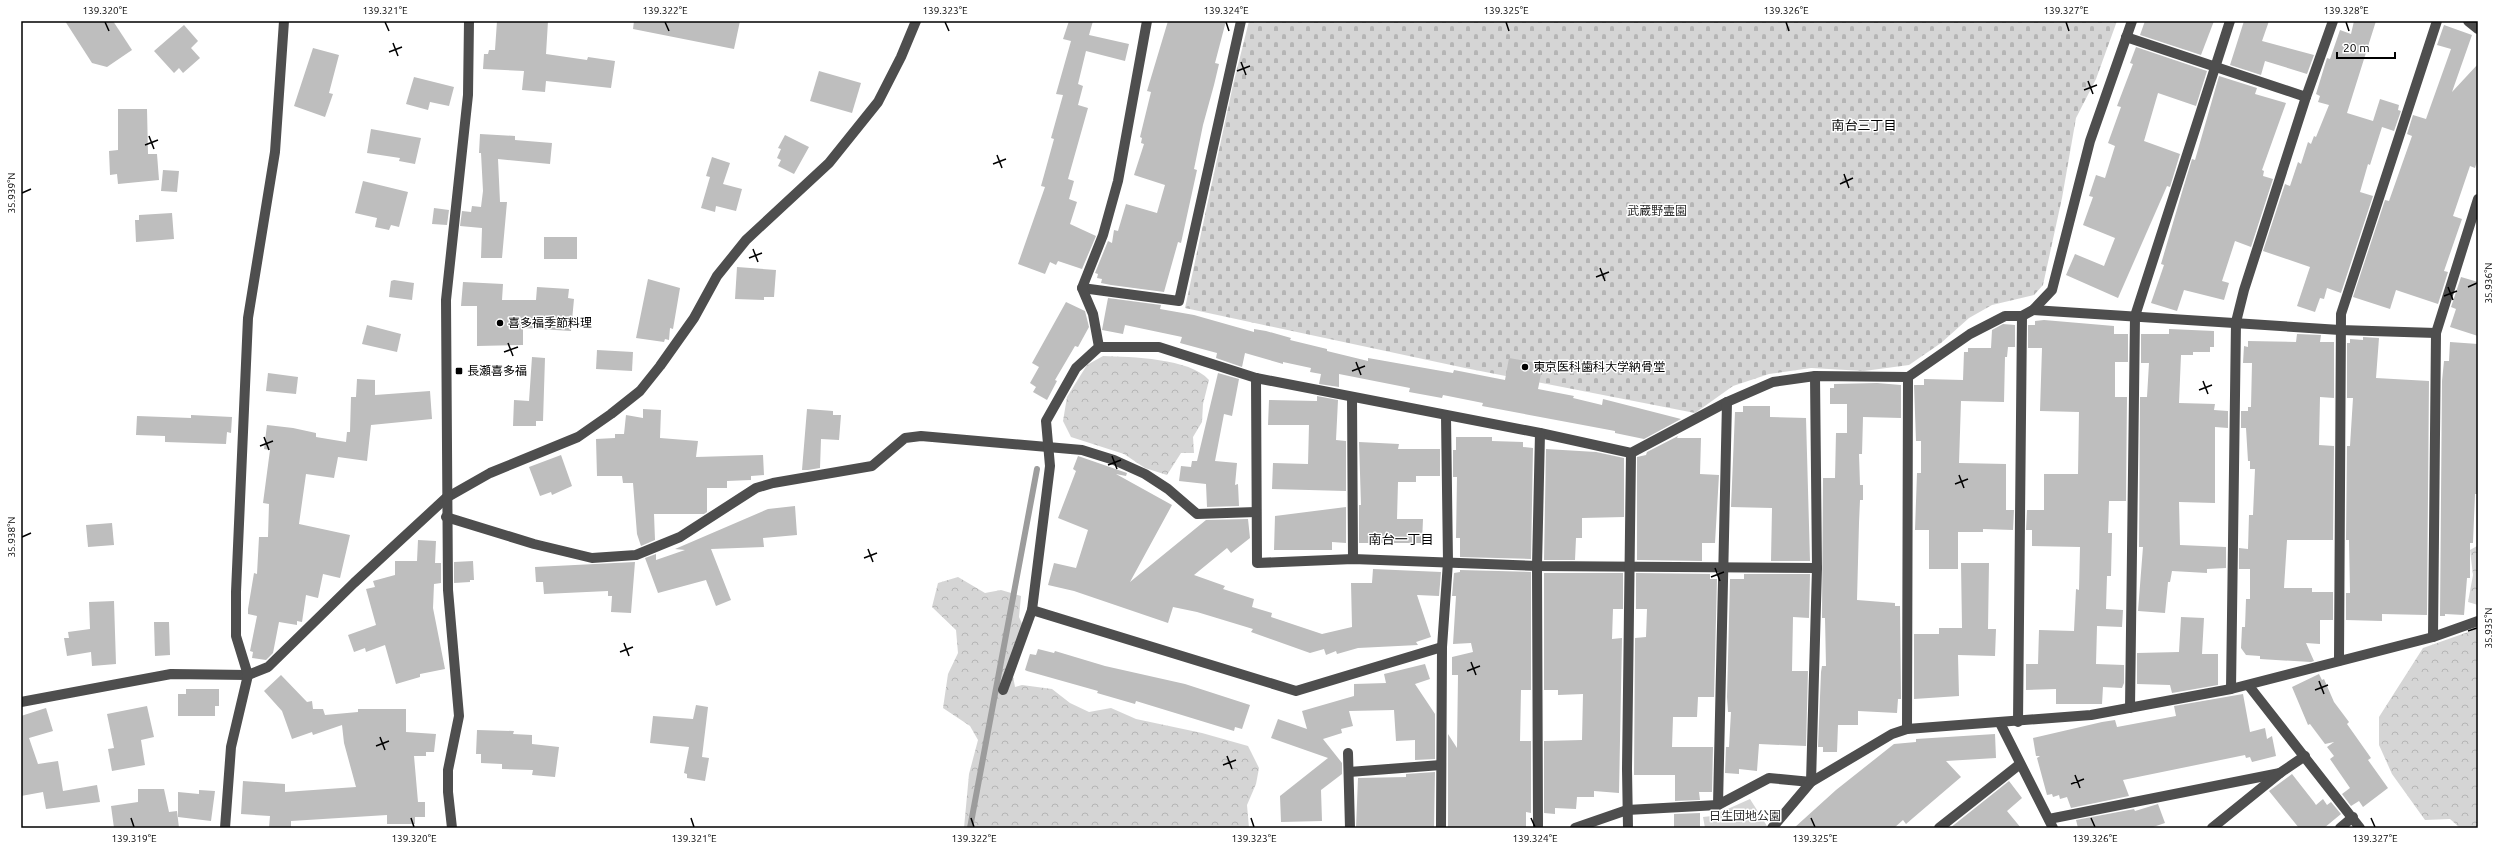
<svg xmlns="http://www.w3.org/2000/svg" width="2499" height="849" font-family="Ubuntu,'Noto Sans JP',sans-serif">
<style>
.forest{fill:url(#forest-crowns)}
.cemetery{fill:url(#cemetery-stones)}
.park{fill:#d5d5d5}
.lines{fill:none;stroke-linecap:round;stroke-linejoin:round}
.stream{stroke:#9c9c9c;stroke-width:6}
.building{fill:#bebebe}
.minor{stroke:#4e4e4e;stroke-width:10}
.ticks{fill:none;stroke:#000;stroke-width:1.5}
.poi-dot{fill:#000;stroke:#fff;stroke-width:1.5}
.labels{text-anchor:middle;stroke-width:3;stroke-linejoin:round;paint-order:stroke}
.park-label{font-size:12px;fill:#2c2c2c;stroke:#fff}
.poi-label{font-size:12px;fill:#000;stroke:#fff;text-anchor:start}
.neighbourhood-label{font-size:13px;fill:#000;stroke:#fff}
.neatline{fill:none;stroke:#000;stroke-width:1.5}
.ticks-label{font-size:10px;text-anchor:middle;fill:#000}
</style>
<defs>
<pattern id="forest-crowns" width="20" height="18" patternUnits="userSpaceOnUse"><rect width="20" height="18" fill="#d5d5d5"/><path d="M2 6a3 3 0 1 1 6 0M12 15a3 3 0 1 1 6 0" fill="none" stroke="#b5b5b5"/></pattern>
<pattern id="cemetery-stones" width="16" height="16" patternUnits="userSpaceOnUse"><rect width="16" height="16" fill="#d5d5d5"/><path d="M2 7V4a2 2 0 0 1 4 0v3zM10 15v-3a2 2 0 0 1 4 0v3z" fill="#b5b5b5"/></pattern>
</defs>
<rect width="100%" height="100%" fill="#fff"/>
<g class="forest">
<path d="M 1103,356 C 1131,357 1190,358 1209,380 L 1203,404 L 1202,422 L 1193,437 L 1194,453 L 1181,453 L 1167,475 L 1145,468 L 1124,454 L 1071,437 L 1063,421 L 1067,397 L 1087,365 Z"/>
<polygon points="2478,539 2478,605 2468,602 2473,575 2470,550 2477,546"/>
<polygon points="958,577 985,593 1001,590 1021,596 1019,617 1024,628 1013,676 1015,687 1022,685 1052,689 1070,703 1089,712 1111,708 1136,719 1202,733 1248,746 1259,768 1256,784 1247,805 1249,828 964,828 969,774 978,740 970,726 943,708 948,674 958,653 956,630 932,607 938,583"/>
<polygon points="2478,617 2478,828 2460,828 2450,819 2425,820 2392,774 2379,745 2379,717 2423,648 2471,631"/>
</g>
<polygon class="cemetery" points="1249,21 2117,21 2096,79 2076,118 2062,198 2043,285 2034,295 1992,305 1969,318 1941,343 1909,365 1864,371 1811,368 1769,374 1733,386 1695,413 1465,368 1185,308 1233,85"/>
<polygon class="park" points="1750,799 1767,826 1766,828 1705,828 1703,817 1712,816"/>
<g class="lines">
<polyline class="stream" points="970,828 1037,469"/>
</g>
<g class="building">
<polygon points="65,21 113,21 132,50 107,67 92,63"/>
<polygon points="497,21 548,21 546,54 587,60 588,57 615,61 611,88 546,81 545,92 522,90 524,71 483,69 484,54 488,54 489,50 495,50"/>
<polygon points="634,21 740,21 734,49 633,29"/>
<polygon points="1069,21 1093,21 1089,35 1129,44 1125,61 1086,51 1078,84 1083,86 1078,105 1088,108 1068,179 1074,181 1069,199 1077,202 1070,224 1096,236 1082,269 1058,261 1056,265 1050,262 1045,274 1018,264 1045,187 1041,186 1054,139 1051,138 1063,95 1056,94 1071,41 1063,39"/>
<polygon points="1168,21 1226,21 1215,63 1219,64 1214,85 1203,125 1194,169 1197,170 1181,243 1178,242 1164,292 1111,285 1101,283 1102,279 1097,278 1098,274 1095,273 1108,241 1112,243 1114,230 1118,231 1126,204 1157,213 1165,185 1134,175 1144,144 1141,143 1142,138 1140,137 1151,92 1147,91"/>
<polygon points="2145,21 2214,21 2201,55 2140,35"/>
<polygon points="2244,21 2269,21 2262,41 2314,55 2307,74 2265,61 2261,75 2230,65"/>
<polygon points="2354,21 2376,21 2347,113 2373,121 2380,99 2399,105 2398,110 2401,111 2394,131 2382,127 2370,165 2368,164 2360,192 2373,196 2341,293 2327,288 2324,299 2320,298 2315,312 2297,306 2310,267 2263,251 2285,184 2290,186 2298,162 2301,164 2308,142 2311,144 2314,136 2316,137 2329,105 2318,102 2320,96 2316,94 2327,58 2330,59 2340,30 2351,34"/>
<polygon points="184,25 198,41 191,48 200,58 183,73 179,68 174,73 154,51"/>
<polygon points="2444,25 2472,35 2452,92 2478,64 2478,158 2475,168 2470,166 2453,216 2462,219 2444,271 2448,272 2438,304 2396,290 2390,309 2353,297 2385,200 2389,201 2412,136 2407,134 2413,115 2426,119 2451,49 2437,45"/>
<polygon points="2136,47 2207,71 2196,106 2158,93 2144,141 2180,154 2170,187 2167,186 2118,298 2066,275 2075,254 2104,266 2115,238 2083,225 2093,197 2089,196 2096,175 2105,178 2115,146 2108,143 2121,107 2117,106 2133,64 2130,63"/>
<polygon points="313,48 339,55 329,93 333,94 325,117 294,106"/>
<polygon points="819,71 861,83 852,113 810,101"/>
<polygon points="2219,76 2257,88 2255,94 2286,103 2262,170 2264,171 2263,176 2273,179 2251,247 2235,241 2222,281 2229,283 2224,300 2184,290 2177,311 2151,303 2164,265 2161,264 2182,192 2192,159 2195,160"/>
<polygon points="414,77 454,87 449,106 430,102 428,110 406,104"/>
<polygon points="118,109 147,109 148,154 157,154 159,180 118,184 117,174 110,175 109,151 118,150"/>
<polygon points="371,129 421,138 415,164 399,161 400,158 367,153"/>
<polygon points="480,134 515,136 515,140 552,143 550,164 498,159 500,202 507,202 502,258 481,258 482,228 460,226 462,211 471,212 472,206 481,207 483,191 481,153 479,153"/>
<polygon points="785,135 809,147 794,174 778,166 781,160 777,158 781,149 778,148"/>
<polygon points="712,157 730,163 723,184 742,189 736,211 716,206 715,212 701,208 710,177 706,176"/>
<polygon points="163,170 179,171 177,192 161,191"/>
<polygon points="363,181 408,192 399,227 391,225 389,230 375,227 377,218 355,213"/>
<polygon points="434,208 449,210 447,225 432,224"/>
<polygon points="172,213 174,239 136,242 135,220 139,220 139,215"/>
<rect x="544" y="237" width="33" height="22"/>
<polygon points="737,267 776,270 774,297 764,297 764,300 735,299"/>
<polygon points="2461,277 2478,282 2478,336 2450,327 2456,309 2451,307"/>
<polygon points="648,279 680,288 673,329 670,328 669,340 665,339 664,342 636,338"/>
<polygon points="394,280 414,283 412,300 389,297 391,281"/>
<polygon points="463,282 503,284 502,300 536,300 537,287 569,289 568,298 574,299 571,331 523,328 523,345 477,346 477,306 461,306"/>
<polygon points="1108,298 1161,305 1160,309 1194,315 1254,332 1254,329 1266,331 1291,338 1290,340 1327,349 1327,351 1368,361 1368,358 1453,373 1454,370 1505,380 1509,358 1543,364 1538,389 1574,396 1573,398 1602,405 1603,399 1681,419 1644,439 1615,433 1615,431 1482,406 1483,403 1443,395 1442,398 1409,392 1410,388 1339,374 1339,387 1319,384 1321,374 1310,372 1311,368 1283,362 1283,364 1245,353 1242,367 1216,358 1217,353 1180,343 1182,337 1125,325 1123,334 1102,330"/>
<polygon points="1066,302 1085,311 1089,327 1078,347 1075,346 1055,380 1057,381 1047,400 1033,392 1036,387 1030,383 1039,367 1032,363"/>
<polygon points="2044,320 2114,326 2114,334 2128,334 2128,362 2115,362 2115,397 2127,397 2126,501 2109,501 2108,533 2112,533 2111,576 2107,576 2106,609 2123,610 2122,627 2097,626 2096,664 2124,665 2124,683 2122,688 2103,687 2102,704 2056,704 2056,689 2026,690 2026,664 2038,664 2039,630 2074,631 2076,589 2079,590 2080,547 2032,546 2032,530 2026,530 2027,510 2044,510 2044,474 2078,474 2079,412 2040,411 2042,348 2028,348 2028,325 2035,325 2035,321"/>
<polygon points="2003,324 2015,325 2015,347 2008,347 2007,357 2005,357 2004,402 1961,401 1959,463 2006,464 2006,510 2014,510 2013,530 1983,529 1983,532 1958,532 1958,569 1929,569 1929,530 1915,530 1917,473 1921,473 1921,441 1916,441 1914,385 1924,385 1924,379 1963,380 1964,352 1968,352 1968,348 1991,348 1992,330"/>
<polygon points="367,325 401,334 397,352 362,344"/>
<polygon points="2169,329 2214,331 2214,347 2210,347 2210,352 2193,352 2193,355 2181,355 2179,403 2215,404 2214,410 2228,411 2228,428 2215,427 2215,503 2179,502 2180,545 2226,547 2226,568 2207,569 2207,573 2172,571 2170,582 2168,582 2165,613 2138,611 2143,547 2139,547 2140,397 2147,397 2149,363 2141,363 2141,334 2169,334"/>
<polygon points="2297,334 2321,335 2320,342 2334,342 2334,398 2320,397 2319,445 2334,446 2333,540 2287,540 2284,588 2312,588 2312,592 2333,592 2333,620 2320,620 2320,644 2306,643 2314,661 2311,662 2260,659 2260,656 2246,655 2241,648 2242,627 2245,627 2246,599 2250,599 2250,569 2239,569 2239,548 2248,549 2249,515 2253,515 2255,469 2250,469 2250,461 2248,461 2246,428 2241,428 2241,411 2248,411 2248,407 2251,407 2252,363 2243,363 2244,346 2248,347 2248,341 2296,342"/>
<polygon points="2363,337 2379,338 2376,378 2429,381 2427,615 2382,614 2382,621 2346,620 2346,593 2350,593 2349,540 2346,540 2347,446 2350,446 2353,398 2347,398 2347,343 2350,343 2350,339 2363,340"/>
<polygon points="2450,342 2478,344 2478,494 2475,494 2473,543 2470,543 2470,578 2467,578 2464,615 2445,614 2445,616 2440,616 2442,381 2444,361 2449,361"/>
<polygon points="597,350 633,352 632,371 596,369"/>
<polygon points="532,357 545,358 543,421 536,421 536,426 513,426 514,400 529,401"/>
<polygon points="268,373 298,377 296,394 266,391"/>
<polygon points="1218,373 1239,379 1232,416 1224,414 1215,461 1237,463 1235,485 1238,484 1239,506 1207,507 1206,484 1179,481 1181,466 1191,467 1192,461 1197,461"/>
<polygon points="357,379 375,380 375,395 430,391 432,419 371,425 367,461 338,457 334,478 306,474 299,524 350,535 340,578 323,574 318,598 306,595 302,622 297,621 297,625 279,622 273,653 266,660 252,658 253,652 250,651 257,616 248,614 248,609 254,573 257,574 259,537 268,537 269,504 263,503 270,450 264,449 267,425 293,428 316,433 316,437 346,442 347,432 350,432 351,397 356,397"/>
<polygon points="1877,383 1901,385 1901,418 1863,417 1862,454 1859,454 1860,485 1863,485 1863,500 1860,500 1859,523 1857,600 1895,603 1895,606 1900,606 1901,699 1898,699 1897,713 1858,711 1858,725 1838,725 1837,752 1823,752 1823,747 1818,747 1821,672 1822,666 1826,666 1825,618 1822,618 1823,478 1835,478 1836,433 1847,433 1847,404 1830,404 1830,388 1834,388 1834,384"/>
<polygon points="1317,396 1338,400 1336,440 1346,441 1346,491 1272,489 1273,463 1308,464 1309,425 1268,425 1269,400 1317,401"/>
<polygon points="1743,406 1770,406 1770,417 1806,418 1810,561 1771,561 1772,508 1731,507 1735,412 1743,412"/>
<polygon points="643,409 661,410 660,438 698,441 696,457 763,455 764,475 751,476 751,480 727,481 727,488 707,488 707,512 704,514 654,514 655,540 641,546 637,534 633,483 623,483 622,476 597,476 596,439 615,438 615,434 624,434 626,415 643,418"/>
<polygon points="807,409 833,411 833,415 841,415 839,440 821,439 820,468 808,470 802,470"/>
<polygon points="191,415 232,417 231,433 227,432 226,444 165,442 165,436 136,435 137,416 191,418"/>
<polygon points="1678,436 1677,438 1701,438 1700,474 1719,475 1715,543 1702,543 1702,561 1637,560 1637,457 1646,455 1647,452"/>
<polygon points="1456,437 1492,437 1492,441 1523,442 1523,447 1533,448 1531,559 1460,557 1460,538 1456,538 1457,477 1453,477 1453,450 1456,450"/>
<polygon points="1359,442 1399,444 1398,449 1440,449 1440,476 1416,476 1416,482 1398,482 1397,519 1423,519 1422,543 1359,543 1359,505 1361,505"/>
<polygon points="1546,449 1596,452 1624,458 1624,517 1582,518 1582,538 1576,538 1575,560 1544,560"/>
<polygon points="561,455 572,486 552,495 551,492 540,496 529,467"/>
<polygon points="1078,456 1127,473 1126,476 1116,474 1172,505 1130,582 1206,520 1248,519 1250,538 1231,553 1227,548 1194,575 1225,586 1223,589 1254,599 1252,607 1272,613 1271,617 1322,634 1352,627 1351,583 1372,583 1373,569 1441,572 1439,596 1417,595 1431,637 1416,642 1418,645 1358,648 1337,654 1336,651 1326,655 1324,649 1310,653 1251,632 1253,629 1197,612 1173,607 1168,623 1074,591 1048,585 1054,563 1076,568 1088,530 1058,518 1076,471 1073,469"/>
<polygon points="795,506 797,535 763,538 764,547 711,549 731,600 716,606 706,580 658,593 645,558 656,554 656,560 685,550 675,549 768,509"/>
<polygon points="1346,507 1346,543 1332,542 1332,550 1274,550 1275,516"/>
<polygon points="112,523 114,545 88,547 86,525"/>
<polygon points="418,540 436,541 435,563 441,563 441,583 434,584 433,608 445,669 420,674 420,677 396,684 385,645 366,652 365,648 354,652 348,635 376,625 366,589 375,587 373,581 395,575 395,561 417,561"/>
<polygon points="473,561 474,580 470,580 470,582 454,583 454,562"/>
<polygon points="635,562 631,613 611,612 612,596 608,596 608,591 544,594 543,582 536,582 535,567"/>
<polygon points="1961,563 1989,563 1988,629 1996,629 1995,656 1958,655 1959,696 1914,699 1914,634 1939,634 1939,628 1962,628"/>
<polygon points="1460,570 1531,572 1531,690 1521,690 1520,741 1531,741 1531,813 1526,812 1526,828 1448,828 1448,734 1457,748 1458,675 1452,675 1452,657 1473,652 1471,643 1453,644 1456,596 1452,596 1454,573 1460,572"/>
<polygon points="1544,573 1623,573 1623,609 1613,609 1612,639 1622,638 1619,793 1594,791 1594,797 1577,797 1576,809 1555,808 1555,814 1544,813 1544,741 1582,740 1583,694 1558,695 1558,690 1544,690"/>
<polygon points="1636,573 1710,574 1710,579 1717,579 1714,697 1698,697 1697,717 1673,717 1672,747 1713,747 1712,792 1699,792 1700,800 1675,801 1675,775 1634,775 1635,638 1646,637 1647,609 1636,609"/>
<polygon points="1744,574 1810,574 1809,618 1793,617 1792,671 1808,671 1806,746 1759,744 1757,771 1739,769 1739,774 1725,773 1726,747 1729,747 1731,712 1728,712 1727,697 1730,579 1744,579"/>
<polygon points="114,601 116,664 92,666 91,652 67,656 64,638 69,638 68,632 90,629 89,602"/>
<polygon points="2181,617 2204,618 2202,654 2218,654 2218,685 2172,693 2170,685 2137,684 2137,653 2179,652"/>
<polygon points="154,622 169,622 170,655 155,656"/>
<polygon points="1038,649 1054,653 1055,651 1105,666 1185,684 1250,705 1242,729 1235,727 1234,731 1136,701 1135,704 1097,693 1098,691 1027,671 1025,670 1030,654 1036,655"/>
<polygon points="1425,664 1430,679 1415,684 1435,714 1435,759 1415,760 1415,740 1396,741 1394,710 1349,711 1353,726 1341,729 1342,733 1323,739 1342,763 1342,774 1321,790 1322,821 1281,822 1280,796 1328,758 1271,738 1278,719 1307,729 1302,711 1354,696 1354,684 1386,683 1384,674"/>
<polygon points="2319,674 2322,680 2324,679 2334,702 2349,722 2347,724 2371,758 2368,760 2388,788 2363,807 2359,801 2351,806 2342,794 2350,788 2330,759 2334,756 2327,747 2334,742 2325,744 2310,724 2308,725 2292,687"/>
<polygon points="281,675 307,702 312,701 313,709 323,709 325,715 358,712 358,709 406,709 406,732 436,734 434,752 426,752 426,756 414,756 418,802 425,802 425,817 415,817 415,824 387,824 387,815 291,821 291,828 269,828 270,816 241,814 243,781 285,784 285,792 356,787 344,743 342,725 313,735 312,732 292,739 282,711 264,691"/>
<polygon points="186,689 219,689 219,706 215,706 215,716 178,716 178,694 186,694"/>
<polygon points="2243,694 2250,732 2265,728 2267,739 2272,736 2276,756 2252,762 2250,757 2246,758 2245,755 2123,780 2129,796 2071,808 2067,797 2060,799 2059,795 2053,797 2052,794 2047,795 2037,758 2040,756 2036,756 2033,738 2102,722 2115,720 2117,727 2176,716 2174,706"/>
<polygon points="696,705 708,707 702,757 709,758 705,781 687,778 687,774 684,773 689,747 650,743 653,716 693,719"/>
<polygon points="147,706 154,737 141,740 145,765 112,771 108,749 114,748 107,714"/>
<polygon points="46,708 53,731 29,738 38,764 58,761 63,791 97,785 100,802 46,809 43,792 21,796 21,716"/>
<polygon points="477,730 514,731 513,734 532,735 532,744 559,747 555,777 532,775 533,770 502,769 502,764 481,763 481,754 476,754"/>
<polygon points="1995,734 1996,758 1946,761 1961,777 1906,824 1903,820 1894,828 1794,828 1836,790 1894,744 1916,742 1916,739"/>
<polygon points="1435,772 1434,828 1356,828 1358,778 1406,777 1406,774"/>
<polygon points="2292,774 2314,802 2316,805 2323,799 2327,805 2331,802 2341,814 2324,828 2299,828 2269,791"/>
<polygon points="2009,781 2022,798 2007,811 2021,828 1950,828"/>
<polygon points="138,789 164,789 169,812 177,811 179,828 114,828 111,806 138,802"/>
<polygon points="199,790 215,791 211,821 178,817 178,792 199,794"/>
<polygon points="2158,804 2165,823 2150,828 2078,828 2076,820 2134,809 2135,811"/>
<polygon points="1700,813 1700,828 1674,828 1674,814"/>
</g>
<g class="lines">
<g class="minor">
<polyline points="2468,21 2478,29"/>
<polyline points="2126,37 2306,97"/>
<polyline points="1082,288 1179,301 1241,21"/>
<polyline points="2033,310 2340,330 2436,333"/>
<polyline points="1099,347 1159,347 1256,378 1540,433 1631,453 1727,402 1773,382 1815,376 1908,377 1970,334 2005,316 2022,316 2033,310 2052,290 2090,141 2132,21"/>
<polyline points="1256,378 1257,563 1353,559 1537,566 1817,568"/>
<polyline points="1352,397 1353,559"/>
<polyline points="446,517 534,544 592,558 636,555 680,537 756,488 773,483 872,466 905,438 921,436 1082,450 1114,460 1145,474 1168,489 1197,514 1256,512"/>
<polyline points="1032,610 1296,691 1442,647"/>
<polyline points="2433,637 2436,333 2478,199"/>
<polyline points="2339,661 2341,314 2437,21"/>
<polyline points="2249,686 2360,828"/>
<polyline points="2231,689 2236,322 2244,290 2306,97 2333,21"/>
<polyline points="1003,690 1032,610 1050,466 1046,421 1076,368 1099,347 1093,314 1082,288 1103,235 1118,181 1147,21"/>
<polyline points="21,702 171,674 248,675 268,667 354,583 446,498 490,473 578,437 611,414 640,391 660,366 694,318 717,276 746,240 829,163 878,102 901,57 916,21"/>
<polyline points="2130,708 2135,316 2230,21"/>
<polyline points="2018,722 2022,316"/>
<polyline points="2000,723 2053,828"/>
<polyline points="1907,729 1908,377"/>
<polyline points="1348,753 1350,828"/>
<polyline points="1349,772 1441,765"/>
<polyline points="1718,805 1727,402"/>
<polyline points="2049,819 2280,773"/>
<polyline points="225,828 231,747 248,675 236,636 236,592 248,318 275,152 284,21"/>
<polyline points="452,828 448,792 448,770 459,716 448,590 446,300 468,95 469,21"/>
<polyline points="1441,828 1442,647 1448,562 1446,416"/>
<polyline points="1538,828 1537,566 1540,433"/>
<polyline points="1575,828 1627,810 1718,805 1769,778 1811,782 1817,568 1815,376"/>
<polyline points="1628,828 1627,769 1631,453"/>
<polyline points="1772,828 1811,782 1892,734 1907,729 2091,715 2231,689 2433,637 2478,621"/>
<polyline points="1939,828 2020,764"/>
<polyline points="2212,828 2280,773 2305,756"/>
<polyline points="2340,828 2353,817"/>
</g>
</g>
<path class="ticks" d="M 105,22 L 109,31M 385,22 L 389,31M 665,22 L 669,31M 945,22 L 949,31M 1226,22 L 1229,31M 1506,22 L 1509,31M 1786,22 L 1789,31M 2066,22 L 2069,31M 2346,22 L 2349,31M 393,43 L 398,56M 389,52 L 402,47M 1241,62 L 1246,75M 1237,71 L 1250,66M 2088,81 L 2093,94M 2084,90 L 2097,85M 149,136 L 154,149M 145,145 L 158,140M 997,155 L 1002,168M 993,164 L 1006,159M 1844,174 L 1849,188M 1840,184 L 1853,178M 22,193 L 31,189M 753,249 L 758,262M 749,258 L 762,253M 1600,268 L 1605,281M 1596,277 L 1609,272M 2448,287 L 2453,300M 2468,287 L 2477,283M 2444,296 L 2457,291M 508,343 L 513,356M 504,352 L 518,347M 1356,362 L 1361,375M 1352,371 L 1365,366M 2203,381 L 2208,394M 2199,390 L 2212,385M 264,437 L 269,450M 260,446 L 273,441M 1112,456 L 1117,469M 1108,465 L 1121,460M 1959,475 L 1964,488M 1955,484 L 1968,479M 22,537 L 31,533M 868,549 L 873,562M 864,558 L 877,553M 1715,568 L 1720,581M 1711,577 L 1724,572M 2468,631 L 2477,628M 624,643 L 629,656M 620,652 L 633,647M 1471,662 L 1476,675M 1467,671 L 1480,666M 2319,681 L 2324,694M 2315,690 L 2328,685M 380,737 L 385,750M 376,746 L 389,741M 1227,756 L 1232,769M 1223,765 L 1236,760M 2075,775 L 2080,788M 2071,784 L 2084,779M 131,818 L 134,827M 411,818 L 414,827M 691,818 L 694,827M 971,818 L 974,827M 1251,818 L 1254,827M 1531,818 L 1535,827M 1811,818 L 1815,827M 2091,818 L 2095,827M 2371,818 L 2375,827"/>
<g class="poi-dot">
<circle cx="500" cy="323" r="4"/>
<circle cx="1525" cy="367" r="4"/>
<rect x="455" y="367" width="8" height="8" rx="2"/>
</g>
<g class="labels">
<g class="park-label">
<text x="1657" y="215">武蔵野霊園</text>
<text x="1745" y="820">日生団地公園</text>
</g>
<g class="poi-label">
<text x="508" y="327">喜多福季節料理</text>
<text x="1533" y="371">東京医科歯科大学納骨堂</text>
<text x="467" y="375">長瀬喜多福</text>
</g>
<g class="neighbourhood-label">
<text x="1864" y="130">南台三丁目</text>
<text x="1401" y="544">南台一丁目</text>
</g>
</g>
<rect width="2499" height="849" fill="none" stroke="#ffffff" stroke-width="44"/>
<path d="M2337 52v6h58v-6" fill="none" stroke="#000000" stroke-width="2"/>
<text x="2343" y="52" font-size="12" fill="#000000" stroke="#ffffff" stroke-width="3" paint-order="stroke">20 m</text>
<rect x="22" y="22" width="2455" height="805" class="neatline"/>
<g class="ticks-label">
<text x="105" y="14">139.320°E</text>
<text x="385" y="14">139.321°E</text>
<text x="665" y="14">139.322°E</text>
<text x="945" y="14">139.323°E</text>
<text x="1226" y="14">139.324°E</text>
<text x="1506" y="14">139.325°E</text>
<text x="1786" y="14">139.326°E</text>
<text x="2066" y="14">139.327°E</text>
<text x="2346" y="14">139.328°E</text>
<text transform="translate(11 193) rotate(-90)" y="4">35.939°N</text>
<text transform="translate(2488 283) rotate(-90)" y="4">35.936°N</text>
<text transform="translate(11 537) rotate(-90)" y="4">35.938°N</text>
<text transform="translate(2488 628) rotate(-90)" y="4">35.935°N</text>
<text x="134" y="842">139.319°E</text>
<text x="414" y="842">139.320°E</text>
<text x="694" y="842">139.321°E</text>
<text x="974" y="842">139.322°E</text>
<text x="1254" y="842">139.323°E</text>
<text x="1535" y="842">139.324°E</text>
<text x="1815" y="842">139.325°E</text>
<text x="2095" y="842">139.326°E</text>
<text x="2375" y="842">139.327°E</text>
</g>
</svg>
